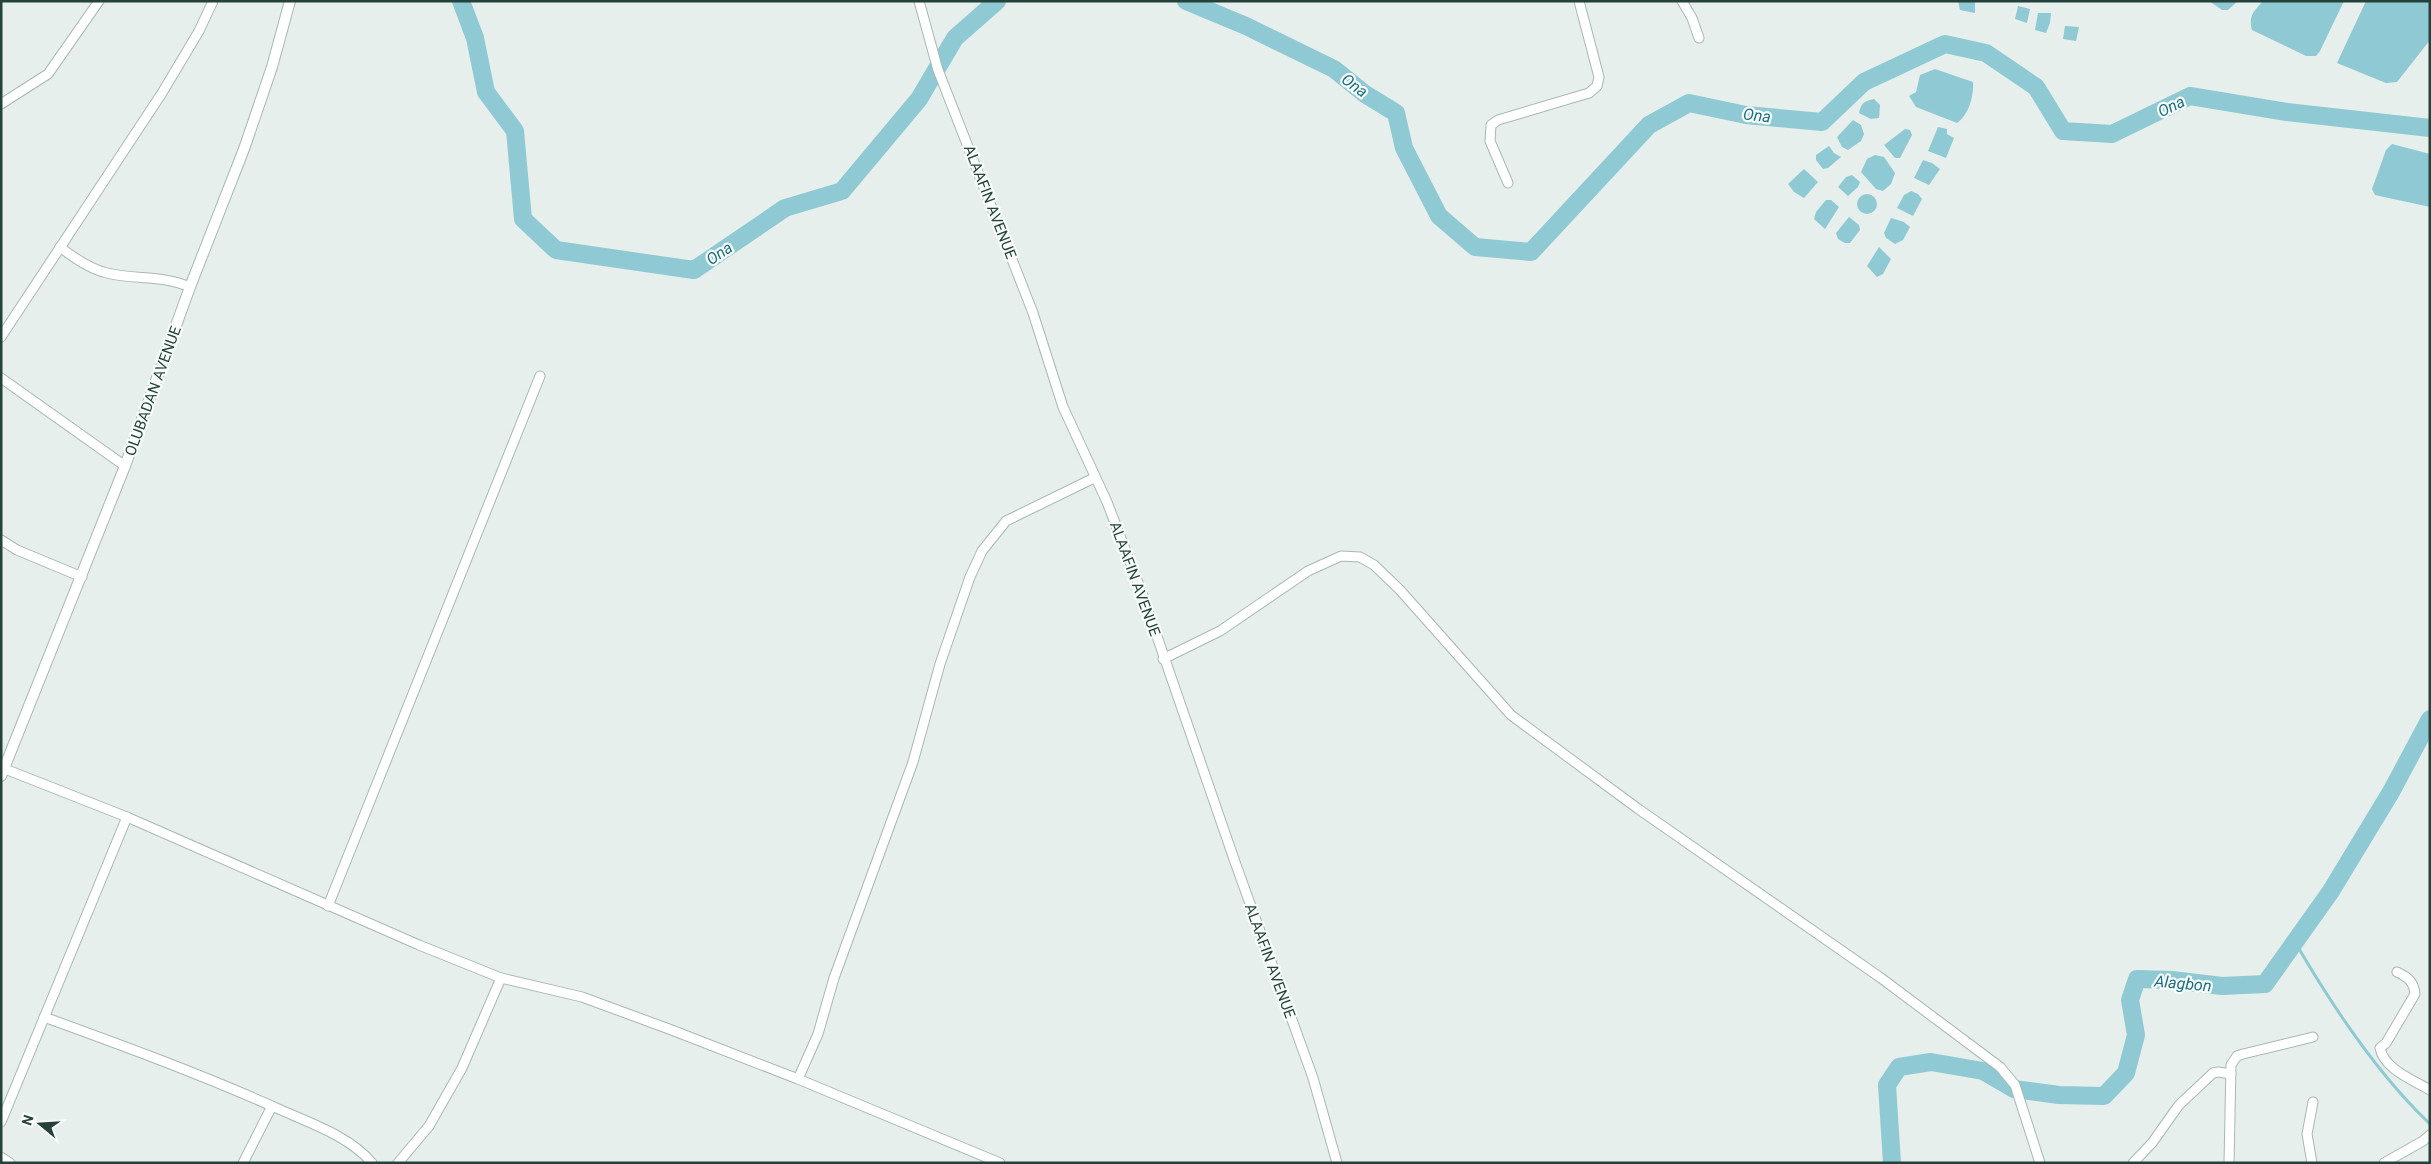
<svg xmlns="http://www.w3.org/2000/svg" width="2431" height="1164" font-family="Roboto,sans-serif">
<style>
.water{fill:#8ec9d4}
.lines{fill:none;stroke-linecap:round;stroke-linejoin:round}
.stream{stroke:#8ec9d4;stroke-width:3}
.river{stroke:#8ec9d4;stroke-width:18}
.minor-casing{stroke:#a8b8b2;stroke-width:11}
.tertiary-casing{stroke:#a8b8b2;stroke-width:12}
.minor{stroke:#fff;stroke-width:9}
.tertiary{stroke:#fff;stroke-width:10}
.labels{text-anchor:middle;stroke-width:4.5;stroke-linejoin:round;paint-order:stroke}
.street-label{font-size:15px;fill:#24423a;stroke:#f7fbf9}
.water-label{font-size:16px;font-style:italic;fill:#1c6f80;stroke:#f7fbf9}
</style>
<rect width="100%" height="100%" fill="#e6efeb"/>
<g class="water">
<polygon points="1958,1 1975,1 1975,13 1960,10"/>
<polygon points="2209,1 2238,1 2228,10 2222,10"/>
<path d="M 2263,1 L 2344,1 L 2320,51 L 2316,56 L 2306,56 L 2252,30 C 2248,16 2254,11 2263,1 Z"/>
<polygon points="2366,1 2430,1 2430,40 2397,82 2386,83 2337,63"/>
<polygon points="2018,6 2030,9 2027,23 2015,19"/>
<polygon points="2038,13 2051,13 2050,23 2046,33 2035,30"/>
<polygon points="2065,26 2079,27 2076,41 2063,39"/>
<path d="M 1935,69 L 1973,82 C 1974,95 1969,115 1957,123 L 1916,107 L 1909,96 L 1916,92 L 1920,75 Z"/>
<path d="M 1874,99 L 1880,105 L 1879,118 L 1871,119 L 1859,113 C 1861,103 1864,101 1874,99 Z"/>
<polygon points="1853,120 1861,125 1864,134 1861,141 1848,150 1842,147 1837,137"/>
<polygon points="1938,127 1947,129 1947,134 1954,138 1946,158 1928,151"/>
<polygon points="1905,129 1910,130 1912,135 1900,158 1895,158 1884,145"/>
<polygon points="2392,144 2430,154 2430,207 2375,195 2372,189 2386,150"/>
<polygon points="1829,146 1834,153 1841,157 1828,168 1823,169 1816,160 1816,155"/>
<polygon points="1875,155 1884,157 1895,173 1891,184 1883,191 1876,189 1861,172 1867,159"/>
<polygon points="1923,160 1932,163 1940,169 1929,185 1914,178"/>
<polygon points="1804,169 1818,182 1804,198 1794,192 1788,184"/>
<polygon points="1852,175 1860,182 1858,187 1848,196 1838,187 1846,177"/>
<polygon points="1911,191 1918,194 1922,199 1913,216 1897,208 1904,195"/>
<circle cx="1867" cy="204" r="10"/>
<polygon points="1826,200 1831,200 1839,207 1825,229 1814,219 1816,212"/>
<polygon points="1849,217 1859,225 1860,230 1850,243 1845,243 1838,239 1836,233"/>
<polygon points="1891,218 1904,222 1910,227 1903,240 1895,244 1886,238 1884,233"/>
<polygon points="1879,247 1891,259 1883,274 1877,277 1867,266"/>
</g>
<g class="lines">
<path class="stream" d="M 2295,942 C 2331,1004 2377,1074 2430,1124"/>
<g class="river">
<polyline points="461,1 475,38 486,92 515,131 523,219 556,250 694,270 785,208 842,191 919,99 955,38 997,1"/>
<polyline points="1186,1 1246,26 1334,69 1365,94 1396,113 1404,148 1439,216 1475,247 1531,252 1649,125 1689,103 1746,115 1822,122 1864,82 1945,44 1986,53 2036,87 2063,131 2112,134 2190,96 2287,112 2430,128"/>
<polyline points="1892,1163 1887,1085 1899,1067 1931,1062 1983,1071 2014,1089 2059,1095 2104,1096 2126,1073 2136,1035 2130,1000 2137,979 2172,980 2222,986 2265,984 2331,891 2391,792 2430,719"/>
</g>
<g class="minor-casing">
<g id="minor">
<polyline points="919,1 938,70 1033,313 1063,407 1107,502 1142,593 1235,862 1313,1078 1337,1163"/>
<polyline points="1682,1 1692,18 1699,38"/>
<polyline points="1,104 48,74 99,1"/>
<polyline points="1508,183 1490,141 1491,125 1498,120 1589,93 1597,86 1599,77 1579,1"/>
<path d="M 60,247 C 74,258 90,269 107,273 C 135,280 163,275 190,287"/>
<polyline points="1,337 162,93 199,31 213,1"/>
<polyline points="1,378 125,466"/>
<polyline points="1,540 17,550 82,577"/>
<polyline points="1163,659 1220,631 1308,571 1341,556 1360,557 1374,565 1400,590 1511,715 1637,808 1881,978 2000,1067 2015,1085 2040,1163"/>
<polyline points="5,769 127,817 419,945 501,978 582,997 669,1029 798,1079 1000,1163"/>
<polyline points="328,906 540,376"/>
<path d="M 2397,972 C 2408,977 2414,982 2415,994 L 2386,1043 L 2380,1048 C 2384,1069 2413,1080 2430,1090"/>
<path d="M 44,1017 C 124,1046 203,1075 281,1110 C 312,1124 349,1136 372,1163"/>
<polyline points="798,1079 818,1034 834,978 913,762 940,664 970,577 982,551 1006,521 1094,478"/>
<polyline points="1,1122 127,817"/>
<polyline points="1,1157 10,1163"/>
<polyline points="243,1163 272,1106"/>
<polyline points="398,1163 429,1126 462,1068 501,978"/>
<polyline points="2133,1163 2152,1143 2179,1105 2213,1073 2218,1072 2231,1074"/>
<polyline points="2229,1163 2231,1065 2237,1056 2243,1054 2313,1037"/>
<polyline points="2312,1163 2307,1134 2313,1102"/>
<polyline points="2384,1163 2423,1141 2430,1135"/>
</g>
</g>
<g class="tertiary-casing">
<polyline id="tertiary" points="1,776 125,466 190,287 244,149 272,67 290,1"/>
</g>
<use href="#minor" class="minor"/>
<use href="#tertiary" class="tertiary"/>
</g>
<g class="labels">
<g class="street-label">
<text transform="translate(990 202) rotate(69)" y="5">ALAAFIN AVENUE</text>
<text transform="translate(153 391) rotate(-70)" y="5">OLUBADAN AVENUE</text>
<text transform="translate(1135 579) rotate(70)" y="5">ALAAFIN AVENUE</text>
<text transform="translate(1270 961) rotate(70)" y="5">ALAAFIN AVENUE</text>
</g>
<g class="water-label">
<text transform="translate(1355 85) rotate(37)" y="6">Ona</text>
<text transform="translate(2171 106) rotate(-26)" y="6">Ona</text>
<text transform="translate(1757 115) rotate(7)" y="6">Ona</text>
<text transform="translate(719 253) rotate(-34)" y="6">Ona</text>
<text transform="translate(2183 983) rotate(5)" y="6">Alagbon</text>
</g>
</g>
<rect width="2431" height="1164" fill="none" stroke="#24423a" stroke-width="5"/>
<g transform="translate(40 1124) rotate(288)" stroke="#f7fbf9" stroke-width="4" paint-order="stroke">
<path d="M0-4L9 19L0 12L-9 19Z" fill="#24423a"/>
<text y="-8" font-size="14" font-weight="bold" text-anchor="middle" fill="#24423a">N</text>
</g>
</svg>
